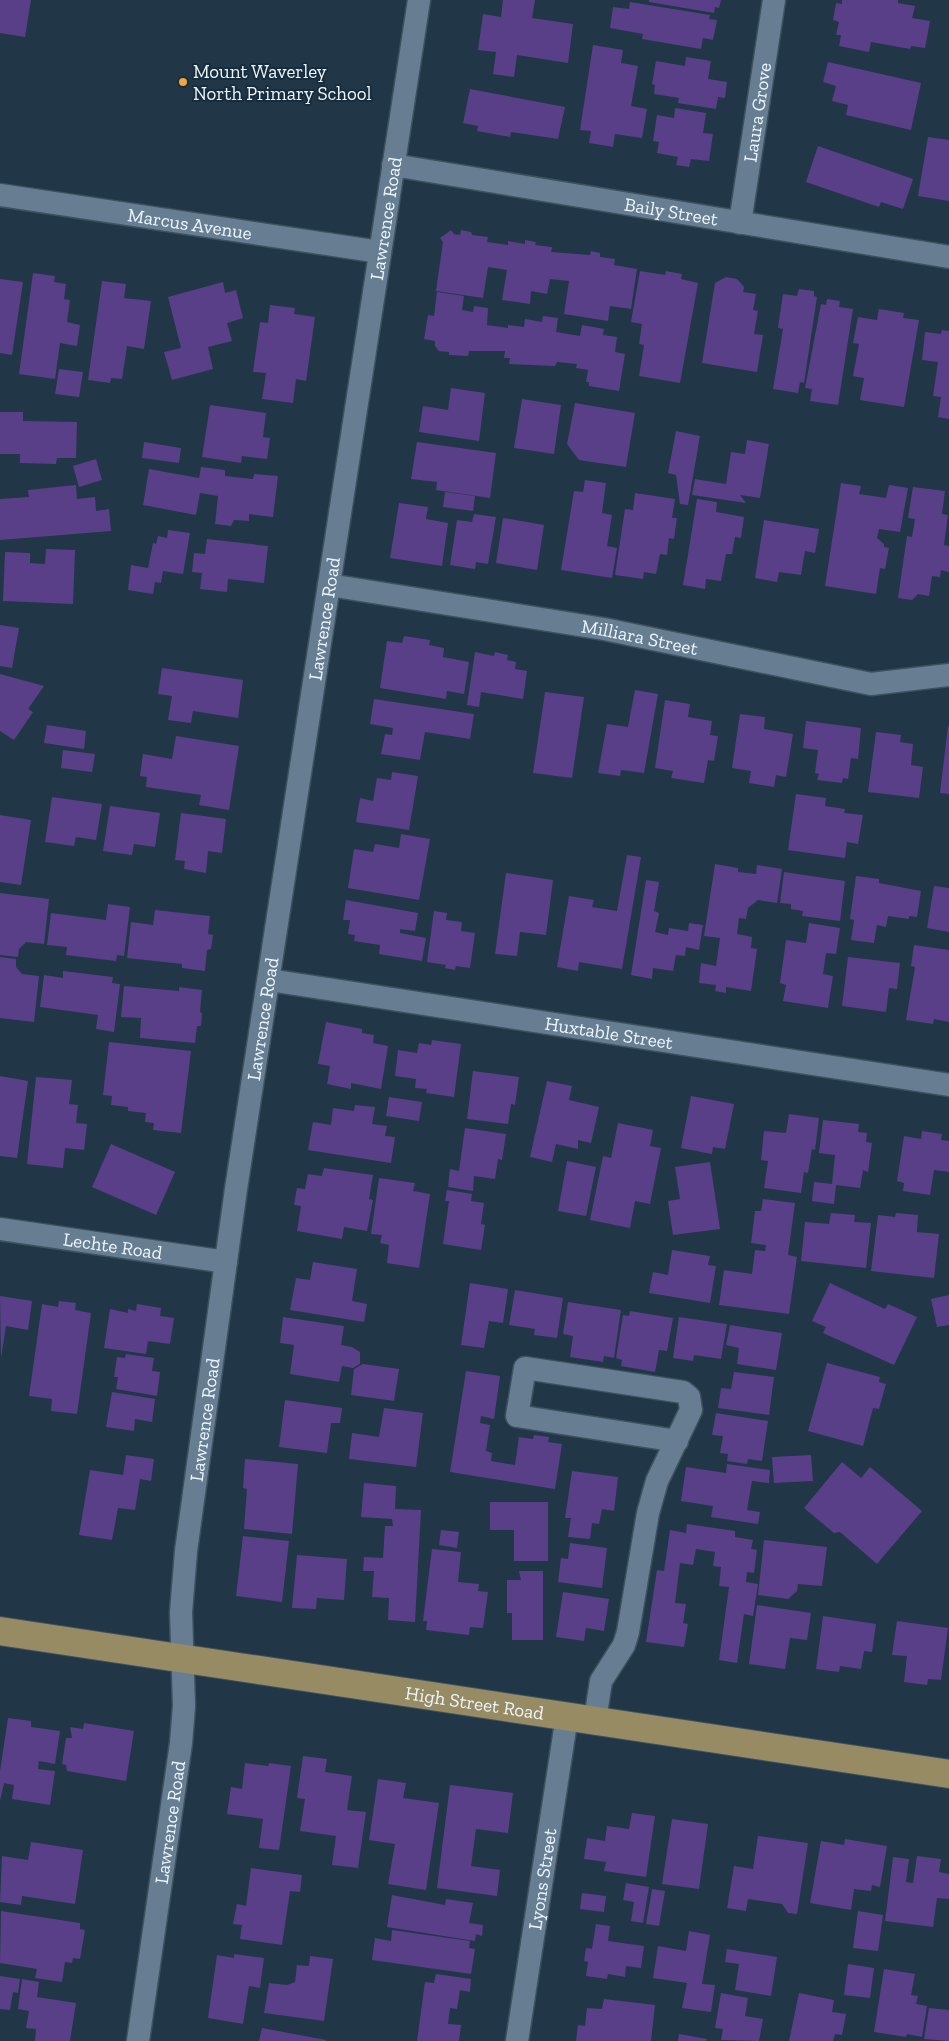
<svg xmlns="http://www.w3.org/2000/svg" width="949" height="2041" font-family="'Zilla Slab',serif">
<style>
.building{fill:#593f88}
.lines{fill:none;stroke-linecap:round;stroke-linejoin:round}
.street-casing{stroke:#3f515f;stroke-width:25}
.primary-casing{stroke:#3f515f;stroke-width:30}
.street{stroke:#677e92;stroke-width:22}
.primary{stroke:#968b62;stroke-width:28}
.poi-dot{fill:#f0a63e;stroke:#172c3c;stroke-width:2}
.labels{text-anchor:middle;stroke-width:4;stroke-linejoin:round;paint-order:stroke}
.poi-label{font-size:19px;fill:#ecf6ff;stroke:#172c3c;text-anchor:start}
.street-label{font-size:19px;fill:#ecf6ff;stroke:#172c3c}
</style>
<rect width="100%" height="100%" fill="#213647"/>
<g class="building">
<polygon points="0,0 31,0 25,37 0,33"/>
<polygon points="503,0 535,0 532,18 573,24 568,63 517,55 514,77 493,74 496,52 478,50 483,14 501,17"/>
<polygon points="649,0 721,0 719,8 715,7 714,13 649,2"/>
<polygon points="842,0 898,0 898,3 915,6 912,18 930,21 925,48 911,46 910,49 871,42 869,52 839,46 841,35 836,35 839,22 833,20 836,3 842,4"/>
<polygon points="630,2 710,15 709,19 717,20 713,40 703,38 701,49 642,39 643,34 610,28 613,7 629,9"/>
<polygon points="593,45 623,50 621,63 638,66 631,106 647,109 642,138 615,134 613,147 589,143 591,131 580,130"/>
<polygon points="686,57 711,61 708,79 727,82 725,98 718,97 716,109 678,103 679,98 654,94 655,85 652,84 656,61 685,66"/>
<polygon points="828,62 921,83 911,130 846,115 848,105 832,101 836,86 823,82"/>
<polygon points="470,89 565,107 558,139 511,132 510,137 477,131 478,126 463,123"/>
<polygon points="675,108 706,113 703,133 713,134 709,161 691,159 689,167 676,165 678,157 657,153 659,142 653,141 657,115 674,118"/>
<polygon points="928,137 949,140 949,201 918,196"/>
<polygon points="818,146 913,179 903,209 881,202 879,207 806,182"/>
<polygon points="451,230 454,234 460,235 461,230 471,232 472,235 488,237 487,242 508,245 508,241 525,244 525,240 536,242 535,245 552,247 551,252 590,255 591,251 600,253 600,257 615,259 614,265 637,269 631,309 610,306 608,321 564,314 569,281 550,279 547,294 531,291 530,304 502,300 507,270 488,267 483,298 436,291 443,242 440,238"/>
<polygon points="640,271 665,275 666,271 682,274 681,279 698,283 680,383 639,376 644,345 639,344 642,324 631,322"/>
<polygon points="33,273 55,276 54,282 66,284 64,299 70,300 67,322 80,325 77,346 60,343 55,379 19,374"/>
<polygon points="726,277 737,279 744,287 743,292 756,294 753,310 758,311 754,334 763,335 757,372 702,363 715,283"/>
<polygon points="0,279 23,282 12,355 0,353"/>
<polygon points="102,281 126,284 124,298 151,301 144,349 127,346 122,379 111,378 110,383 88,380"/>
<polygon points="223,282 225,293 236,290 243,318 227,323 232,341 208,347 213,369 172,380 164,352 181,348 168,297"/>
<polygon points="799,289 814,291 814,296 817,297 804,383 800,382 798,393 773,389 783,329 778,328 783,294 797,296"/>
<polygon points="437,292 464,296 462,310 473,312 474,306 488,308 487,325 508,328 508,325 524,327 525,319 542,322 543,316 558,318 556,332 580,336 582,325 604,329 603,335 617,337 615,352 625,354 619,391 589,386 589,382 586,382 588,370 576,368 577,364 557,362 555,366 509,364 510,358 504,358 505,351 469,351 468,356 449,355 449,352 439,351 435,346 435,341 424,339 428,315 434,316"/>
<polygon points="827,299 840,301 839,307 853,309 838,405 810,401 812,389 805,388 821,304 826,305"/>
<polygon points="270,305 295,308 294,314 315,317 306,381 296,379 293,403 262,399 266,373 253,372 260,322 268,323"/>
<polygon points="879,309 904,313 903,318 919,320 904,407 860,400 864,378 853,376 859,344 853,343 858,317 877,320"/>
<polygon points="942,330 949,331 949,419 938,417 941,397 933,396 938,362 922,360 925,332 941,334"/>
<polygon points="59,369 83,372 79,397 55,394"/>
<polygon points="451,388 485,393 479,441 419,432 423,406 448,410"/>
<polygon points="522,399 561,405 554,454 514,448"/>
<polygon points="575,403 635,413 626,467 579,460 567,444"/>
<polygon points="210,405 266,413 263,437 270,438 267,459 242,456 241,463 202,457"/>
<polygon points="0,412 23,412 23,421 77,422 76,458 57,458 56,464 20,463 20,454 0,454"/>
<polygon points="676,431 700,436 688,505 680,504 676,475 668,473"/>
<polygon points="747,440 769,444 760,498 740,495 746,503 692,495 695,479 726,484 731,452 745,454"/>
<polygon points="144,442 181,448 179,463 142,458"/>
<polygon points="417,442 496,453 490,498 436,490 437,482 411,479"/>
<polygon points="96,459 102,480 79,487 73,466"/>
<polygon points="201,467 225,470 225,476 253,479 254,474 278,476 273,517 249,514 249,521 234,520 231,526 215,524 218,496 200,493 196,515 143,505 149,469 199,478"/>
<polygon points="585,480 606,483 602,513 612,515 607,546 617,548 612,578 561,570 574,491 583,492"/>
<polygon points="841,483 861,486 859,494 886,498 889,485 908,488 900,532 879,529 877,538 884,544 884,547 889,548 885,569 880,568 876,594 825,586"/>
<polygon points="76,485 77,499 95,497 96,511 109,509 111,531 0,540 0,499 29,497 28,490"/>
<polygon points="913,487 945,491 942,514 948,515 944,545 949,546 949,572 941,570 940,577 932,576 929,596 918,594 912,600 898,598 907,536 912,537 915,519 908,518"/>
<polygon points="445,492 475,496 473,511 443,507"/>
<polygon points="635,493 675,499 672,518 677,518 674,539 669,538 667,555 660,554 656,574 644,572 643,579 615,575 625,509 633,510"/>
<polygon points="697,499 717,502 716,512 744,517 741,538 735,537 732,554 726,554 721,581 706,579 705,589 683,585"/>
<polygon points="399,503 428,507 426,519 448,523 442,566 390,558"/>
<polygon points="474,514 496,517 488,564 476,562 475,569 450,565 457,520 472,522"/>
<polygon points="503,518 544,525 537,570 496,563"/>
<polygon points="764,520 819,529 815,553 805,551 801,575 779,572 777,582 755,578"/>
<polygon points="168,530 190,533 183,574 163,571 161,583 155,582 153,594 128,590 131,565 148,568 153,543 156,544 158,536 167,538"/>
<polygon points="207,539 268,546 264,583 228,579 227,592 200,589 202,573 192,572 194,553 205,554"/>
<polygon points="46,549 75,550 73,604 3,601 5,552 30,553 30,563 45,564"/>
<polygon points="0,625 19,628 12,668 0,666"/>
<polygon points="404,636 430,640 429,645 444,648 443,657 469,662 464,694 447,691 446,699 380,688 387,641 402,643"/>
<polygon points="475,652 494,656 495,652 508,655 507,660 516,662 515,669 527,671 523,699 481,692 479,707 467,705"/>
<polygon points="162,668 243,680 238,718 193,711 191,723 168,720 172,696 158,694"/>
<polygon points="0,674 44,686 28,709 33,712 14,740 0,731"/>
<polygon points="635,690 658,694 644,773 621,770 620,776 598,773 607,724 628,727"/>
<polygon points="545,692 584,697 572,778 533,773"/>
<polygon points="374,699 474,714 470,739 425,732 420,760 381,754 385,734 392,735 393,728 370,724"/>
<polygon points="665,700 690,704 688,717 712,721 710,735 718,736 714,761 708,760 704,783 671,778 673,771 655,768"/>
<polygon points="740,714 765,717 764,729 793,734 786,777 776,775 774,787 749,783 751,771 732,768"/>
<polygon points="806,721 861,728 858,759 851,758 848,779 843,778 842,783 817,780 819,774 815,773 818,750 803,748"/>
<polygon points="47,725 86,731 84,749 44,743"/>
<polygon points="948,726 949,726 949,794 940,793"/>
<polygon points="876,732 901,735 900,742 913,744 911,765 923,767 919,798 868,792"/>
<polygon points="176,736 239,746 229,810 199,805 201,795 146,787 147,777 140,776 143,754 172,759"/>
<polygon points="63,750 95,754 92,772 61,768"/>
<polygon points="392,772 418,776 409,830 356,822 360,798 373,801 377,778 391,780"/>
<polygon points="796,794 826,798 825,806 845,809 844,813 863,815 858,844 847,842 845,858 788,850"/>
<polygon points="52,797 102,804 96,840 76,837 74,846 45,842"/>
<polygon points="110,806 160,813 155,847 134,844 132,855 103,851"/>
<polygon points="181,813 226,819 222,853 208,851 206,873 184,869 185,861 175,860"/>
<polygon points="0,815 31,820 21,885 0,882"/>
<polygon points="401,834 430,839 419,900 348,888 354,849 373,852 375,844 399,848"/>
<polygon points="627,855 641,857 622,969 579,962 578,971 557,967 569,896 594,900 592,907 617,911"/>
<polygon points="715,864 738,868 738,872 756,874 757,865 782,869 777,903 758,900 748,908 746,919 739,918 737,934 752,937 751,948 757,949 751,991 726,987 726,993 715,991 716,985 699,983 701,963 716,966 720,938 704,936"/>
<polygon points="784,872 845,881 840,921 802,916 803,911 791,909 791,904 780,903"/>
<polygon points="506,873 553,880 546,935 520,932 517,956 495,954"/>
<polygon points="856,876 879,879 879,883 921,891 917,917 909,916 909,919 888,916 886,927 877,925 874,943 851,940 854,920 850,919"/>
<polygon points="646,880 659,882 654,911 659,913 655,932 668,935 669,928 688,931 689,923 703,925 699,950 686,947 685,956 676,955 673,971 653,968 652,979 631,975"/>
<polygon points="934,886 949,888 949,932 927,928"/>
<polygon points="0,893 49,899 44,944 26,942 19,949 18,957 0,955"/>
<polygon points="346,900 418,913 415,931 400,929 400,933 426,938 422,961 379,954 380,945 354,941 355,935 348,934 350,920 343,920"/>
<polygon points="108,904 130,907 124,956 117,955 116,961 66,955 67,947 47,945 51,913 106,920"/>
<polygon points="155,910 210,916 208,934 213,935 211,949 207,950 205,971 182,968 182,964 127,958 131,922 153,925"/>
<polygon points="434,911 447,913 446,920 462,922 461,931 475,933 470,968 456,966 455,970 445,968 446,965 427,962"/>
<polygon points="809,923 840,928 836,954 826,953 823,974 833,976 828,1008 783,1001 786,985 780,983 786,940 806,943"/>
<polygon points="914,945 949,950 949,1022 934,1019 933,1024 906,1020 915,967 911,966"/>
<polygon points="0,957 16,959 16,967 22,974 39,976 34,1022 0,1018"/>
<polygon points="848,957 900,963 897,989 889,988 886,1012 842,1006"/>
<polygon points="63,971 113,977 112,983 120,984 114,1032 96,1029 98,1015 40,1007 44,975 63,978"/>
<polygon points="124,986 179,991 179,987 202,990 200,1012 202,1013 201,1026 197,1026 195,1043 140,1038 141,1018 121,1017"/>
<polygon points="326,1022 362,1029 362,1033 374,1035 373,1043 388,1046 381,1089 351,1083 351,1089 327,1084 330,1066 318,1064"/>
<polygon points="432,1040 461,1044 454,1097 426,1093 427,1089 415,1088 416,1079 395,1076 398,1050 417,1053 419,1043 431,1045"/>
<polygon points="109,1042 191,1051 181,1133 153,1130 154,1123 145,1122 146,1113 128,1111 128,1107 111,1105 112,1096 103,1095"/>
<polygon points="473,1071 519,1077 515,1105 511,1104 508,1124 467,1119"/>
<polygon points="0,1076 28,1081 17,1158 0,1156"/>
<polygon points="36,1077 72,1080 69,1104 78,1105 76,1123 87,1124 84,1150 65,1148 63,1168 27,1164"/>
<polygon points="547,1081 572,1086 569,1100 599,1107 591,1143 578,1140 578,1149 556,1144 552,1162 530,1157"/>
<polygon points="691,1096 734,1104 725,1149 713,1147 712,1154 681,1148"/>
<polygon points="389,1097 422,1102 419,1121 386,1116"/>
<polygon points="355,1105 375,1107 372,1124 387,1126 385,1136 395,1137 391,1163 308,1150 313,1122 331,1125 333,1108 354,1111"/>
<polygon points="789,1114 819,1118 815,1150 812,1149 808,1173 804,1172 801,1193 764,1188 768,1161 761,1160 764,1131 786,1133"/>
<polygon points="823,1120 859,1124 858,1132 867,1133 866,1142 872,1143 868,1172 863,1170 860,1188 836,1185 834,1204 812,1201 814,1182 832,1184 835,1155 819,1153"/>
<polygon points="618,1123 653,1130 650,1146 661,1148 650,1204 635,1201 630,1228 590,1220 603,1156 611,1158"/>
<polygon points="465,1128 506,1134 502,1160 498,1159 495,1179 474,1176 473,1191 448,1187 450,1169 459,1171"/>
<polygon points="922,1131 942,1134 941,1140 949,1141 949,1172 934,1170 930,1195 903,1191 904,1183 897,1181 904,1136 921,1139"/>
<polygon points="111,1144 175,1172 156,1215 92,1187"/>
<polygon points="567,1161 596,1167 586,1216 558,1211"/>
<polygon points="710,1162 720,1229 673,1235 668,1201 680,1199 675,1167"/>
<polygon points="324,1168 373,1175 369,1199 373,1200 367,1231 344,1227 342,1239 297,1231 301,1206 294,1205 297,1188 305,1189 308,1174 322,1176"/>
<polygon points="379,1178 415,1183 413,1191 430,1194 419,1268 387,1263 389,1245 380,1243 382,1235 371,1234"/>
<polygon points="447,1190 472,1194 471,1201 484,1203 481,1224 485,1225 481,1250 443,1244 449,1201 445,1201"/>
<polygon points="763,1199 795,1203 788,1255 797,1257 789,1314 719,1305 724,1270 752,1274 755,1250 765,1251 766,1245 751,1243 755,1211 761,1211"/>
<polygon points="831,1213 855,1215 854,1222 871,1223 866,1268 801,1261 805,1222 829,1224"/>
<polygon points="896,1213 918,1215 917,1232 939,1234 934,1278 871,1271 878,1215 895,1217"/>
<polygon points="672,1250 710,1256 708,1265 716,1266 710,1303 649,1293 653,1272 668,1275"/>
<polygon points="313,1262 357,1269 352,1301 367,1304 364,1322 290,1310 296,1278 310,1280"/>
<polygon points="470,1283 508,1289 503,1323 489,1321 484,1348 461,1345"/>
<polygon points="830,1283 885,1309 888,1304 917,1317 894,1365 823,1333 826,1327 812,1321"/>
<polygon points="515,1290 563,1298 557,1338 534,1335 535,1329 509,1325"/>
<polygon points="949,1295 949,1325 937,1327 931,1299"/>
<polygon points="0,1296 32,1301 28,1330 6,1326 1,1358"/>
<polygon points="59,1301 76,1303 75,1310 91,1313 77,1414 51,1411 52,1399 29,1396 42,1304 58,1307"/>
<polygon points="568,1302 621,1310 614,1358 604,1356 603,1362 570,1357 573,1336 563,1334"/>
<polygon points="137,1304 161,1308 160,1316 174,1318 170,1344 148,1341 146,1354 104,1348 110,1309 128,1313 128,1309 136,1311"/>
<polygon points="630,1311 673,1318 667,1351 659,1350 655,1372 621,1366 622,1360 616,1358 623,1315 629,1316"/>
<polygon points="283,1317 344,1326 341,1345 352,1347 360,1352 360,1364 353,1368 342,1366 339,1382 290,1374 294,1345 280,1343"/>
<polygon points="679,1317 727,1324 721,1359 694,1355 693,1361 673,1358"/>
<polygon points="730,1325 782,1333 776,1370 737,1364 739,1348 726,1345"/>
<polygon points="126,1354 154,1358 152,1371 160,1372 157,1396 116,1389 118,1377 114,1377 117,1357 125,1358"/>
<polygon points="827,1363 880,1377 879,1382 886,1384 879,1409 873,1408 863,1446 808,1431"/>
<polygon points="363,1364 399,1369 394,1401 351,1395 354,1369"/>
<polygon points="466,1371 500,1376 494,1419 481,1416 480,1423 490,1425 486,1451 492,1453 491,1461 515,1465 519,1437 533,1439 534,1435 549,1437 548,1442 562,1444 555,1489 450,1472"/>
<polygon points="734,1372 774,1377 769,1415 718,1408 721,1388 731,1389"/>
<polygon points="112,1392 155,1399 152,1422 135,1419 134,1431 106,1427"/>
<polygon points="285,1400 342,1408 340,1423 331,1423 327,1453 279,1447"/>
<polygon points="384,1408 423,1413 416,1467 349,1459 352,1433 379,1437"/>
<polygon points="716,1413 768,1421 762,1461 748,1459 747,1464 727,1461 728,1454 720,1453 723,1436 712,1435"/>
<polygon points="126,1455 154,1459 151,1481 140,1479 135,1510 118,1508 112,1540 79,1535 90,1470 123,1475"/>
<polygon points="811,1455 813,1481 774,1483 772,1457"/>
<polygon points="245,1459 298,1464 292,1534 244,1529 247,1489 243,1488"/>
<polygon points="842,1462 861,1478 870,1467 922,1511 877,1564 840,1532 834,1533 804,1508"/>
<polygon points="727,1464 770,1470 769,1483 752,1481 747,1510 760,1512 758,1524 711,1517 713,1506 681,1501 686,1467 726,1473"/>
<polygon points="572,1471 618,1477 614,1511 602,1509 599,1524 592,1523 590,1539 568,1537 571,1518 565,1518"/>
<polygon points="364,1483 396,1486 395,1509 421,1510 415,1622 388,1620 389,1598 372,1597 374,1571 363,1571 364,1557 383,1558 385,1526 393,1526 392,1519 361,1517"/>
<polygon points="490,1502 548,1502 548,1561 514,1561 514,1530 490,1530"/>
<polygon points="687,1524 735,1531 735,1537 753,1540 751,1549 757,1550 754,1573 747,1572 746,1582 758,1584 753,1616 744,1614 737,1663 719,1660 729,1587 719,1586 721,1567 713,1566 715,1552 696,1549 693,1565 680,1563 675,1603 686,1604 683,1623 688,1624 684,1647 646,1642 657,1570 664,1571 670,1530 686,1533"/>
<polygon points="441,1530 459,1532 457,1548 439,1545"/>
<polygon points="243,1536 289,1541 282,1602 236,1596"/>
<polygon points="764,1540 827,1547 822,1586 798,1584 797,1591 788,1599 758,1595"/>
<polygon points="570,1543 607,1548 602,1588 558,1582 561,1558 568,1559"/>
<polygon points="432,1549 461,1552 458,1582 479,1584 478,1591 488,1592 483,1628 470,1627 469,1635 426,1630 427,1621 423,1621"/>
<polygon points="297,1555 347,1559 344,1600 317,1598 316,1609 292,1608"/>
<polygon points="519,1571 543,1571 543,1640 512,1640 512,1613 507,1613 507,1580 521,1580"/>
<polygon points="563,1592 609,1599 604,1631 586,1628 584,1641 556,1637"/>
<polygon points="757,1605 811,1613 807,1640 790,1638 785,1669 749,1664"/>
<polygon points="823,1616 876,1624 872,1652 864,1651 861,1669 840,1666 839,1672 816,1669"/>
<polygon points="897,1621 948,1628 941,1680 928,1679 927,1685 904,1682 907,1656 892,1655"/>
<polygon points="8,1718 31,1721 31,1727 60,1731 55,1764 39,1761 38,1769 55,1771 50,1805 12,1799 14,1785 4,1783 0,1801 0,1771"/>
<polygon points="84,1723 134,1731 126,1781 67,1771 66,1765 62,1764 66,1738 72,1738 70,1727 83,1729"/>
<polygon points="303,1756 327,1759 325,1772 352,1776 347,1810 366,1812 358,1868 332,1865 336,1836 300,1831 305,1799 297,1798"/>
<polygon points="245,1763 268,1766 269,1763 291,1766 279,1850 259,1848 263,1819 227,1814 231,1787 242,1789"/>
<polygon points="378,1779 406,1783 403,1798 439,1803 426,1890 388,1884 395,1844 369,1840"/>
<polygon points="450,1785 513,1793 508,1833 476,1829 471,1866 500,1870 497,1896 437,1888"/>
<polygon points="632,1813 655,1816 646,1877 604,1871 606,1862 584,1859 587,1838 605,1841 607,1826 629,1829"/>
<polygon points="672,1819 708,1824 699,1889 662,1884"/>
<polygon points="758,1836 808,1843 797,1914 788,1913 782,1904 748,1899 746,1911 727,1908 734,1866 753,1869"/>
<polygon points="845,1839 887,1846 880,1887 872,1885 871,1891 854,1889 851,1910 810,1903 821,1841 844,1845"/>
<polygon points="31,1842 83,1850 75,1904 22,1896 21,1905 0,1902 2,1856 28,1860"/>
<polygon points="917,1856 941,1859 939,1872 949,1874 949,1899 937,1898 933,1927 885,1921 893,1857 909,1859 906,1882 913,1883"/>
<polygon points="251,1868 302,1875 300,1892 290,1891 282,1945 240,1939 242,1925 233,1924 237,1904 246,1906"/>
<polygon points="626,1883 649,1887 643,1923 631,1921 634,1902 623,1900"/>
<polygon points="652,1889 665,1891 659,1926 646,1924"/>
<polygon points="582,1893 606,1896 604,1912 580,1909"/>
<polygon points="392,1895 445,1905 446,1899 473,1903 469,1923 483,1925 482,1936 476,1934 475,1941 387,1927"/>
<polygon points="1,1911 80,1923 80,1929 85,1930 80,1959 73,1958 72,1963 65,1962 62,1982 35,1978 37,1969 0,1963"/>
<polygon points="858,1911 883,1915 878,1951 853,1948"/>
<polygon points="596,1924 610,1926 608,1941 644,1946 641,1968 626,1966 625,1977 608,1974 607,1979 586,1976 588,1962 584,1961 586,1948 592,1949"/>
<polygon points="392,1930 470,1941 469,1948 475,1949 471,1974 372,1960 375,1938 391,1941"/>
<polygon points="689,1931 710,1935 702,1984 715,1985 711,2012 682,2008 687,1983 653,1978 658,1946 686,1951"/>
<polygon points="727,1949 777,1957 771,1996 735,1990 739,1964 725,1962"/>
<polygon points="234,1954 264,1958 260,1988 249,1986 243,2024 208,2018 217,1955 234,1958"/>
<polygon points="310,1956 333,1959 324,2021 264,2013 269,1983 287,1985 295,1982 297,1965 309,1966"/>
<polygon points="848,1964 874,1968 870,1998 844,1995"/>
<polygon points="884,1969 915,1974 911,1995 918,1996 916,2004 927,2006 922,2037 907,2034 906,2037 874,2032"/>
<polygon points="436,1974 471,1979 470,1992 460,1990 457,2009 450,2008 448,2024 461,2025 459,2041 417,2041 425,1982 434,1983"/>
<polygon points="0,1976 20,1979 18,1993 13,1992 10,2010 0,2009"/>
<polygon points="22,1979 39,1982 37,1997 76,2003 70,2041 35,2041 36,2029 26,2028 29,2011 18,2009"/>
<polygon points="721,1993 748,1998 745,2016 763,2019 759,2041 721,2040 723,2029 715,2028"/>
<polygon points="799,1993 834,2000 832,2012 846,2014 842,2035 835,2034 833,2041 789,2041"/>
<polygon points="604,1999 655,2005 651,2041 576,2041 578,2025 585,2026 587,2008 602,2009"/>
<polygon points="929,2008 949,2010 949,2041 924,2039"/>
<polygon points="262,2028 326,2040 326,2041 259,2041"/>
<polygon points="679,2034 707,2039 706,2041 678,2041"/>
</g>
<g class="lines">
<g class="street-casing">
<g id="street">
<path id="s1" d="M 393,165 L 949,257"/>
<path id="s2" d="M 0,195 L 380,252"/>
<path id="s3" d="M 740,223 L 774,0"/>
<path id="s4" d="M 329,585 L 604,629 L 871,684 L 949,675"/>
<path id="s5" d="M 269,980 L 949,1085"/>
<path id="s6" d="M 0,1229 L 226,1262"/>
<polyline points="595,1720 601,1681 624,1645 628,1632 648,1513 657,1481 691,1410 689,1397 683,1392 525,1368 517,1416 677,1441"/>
<path id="s7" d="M 138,2041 L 181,1743 L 184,1706 L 181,1612 L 186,1551 L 236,1189 L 419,0"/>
<path id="s8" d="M 517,2041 L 567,1716"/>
</g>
</g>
<g class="primary-casing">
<g id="primary">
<path id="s9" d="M 0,1631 L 949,1774"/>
</g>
</g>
<use href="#street" class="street"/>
<use href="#primary" class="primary"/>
</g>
<circle class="poi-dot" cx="183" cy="82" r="5"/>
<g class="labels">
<g class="poi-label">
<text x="193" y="78">Mount Waverley<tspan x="193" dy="22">North Primary School</tspan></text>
</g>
<g class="street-label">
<text dy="7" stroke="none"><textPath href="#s3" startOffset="112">Laura Grove</textPath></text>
<text dy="7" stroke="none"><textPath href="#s1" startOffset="282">Baily Street</textPath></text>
<text dy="7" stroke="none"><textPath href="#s7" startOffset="1841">Lawrence Road</textPath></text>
<text dy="7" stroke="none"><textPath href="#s2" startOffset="192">Marcus Avenue</textPath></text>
<text dy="7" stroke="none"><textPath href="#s7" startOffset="1436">Lawrence Road</textPath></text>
<text dy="7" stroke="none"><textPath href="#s4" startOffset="315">Milliara Street</textPath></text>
<text dy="7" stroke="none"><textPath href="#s7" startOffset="1031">Lawrence Road</textPath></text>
<text dy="7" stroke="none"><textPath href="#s5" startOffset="344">Huxtable Street</textPath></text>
<text dy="7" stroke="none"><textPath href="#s6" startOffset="114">Lechte Road</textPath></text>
<text dy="7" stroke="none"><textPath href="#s7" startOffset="626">Lawrence Road</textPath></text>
<text dy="7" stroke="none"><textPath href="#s9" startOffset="480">High Street Road</textPath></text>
<text dy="7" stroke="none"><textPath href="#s7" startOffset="221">Lawrence Road</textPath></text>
<text dy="7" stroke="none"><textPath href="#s8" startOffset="164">Lyons Street</textPath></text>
</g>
</g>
</svg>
